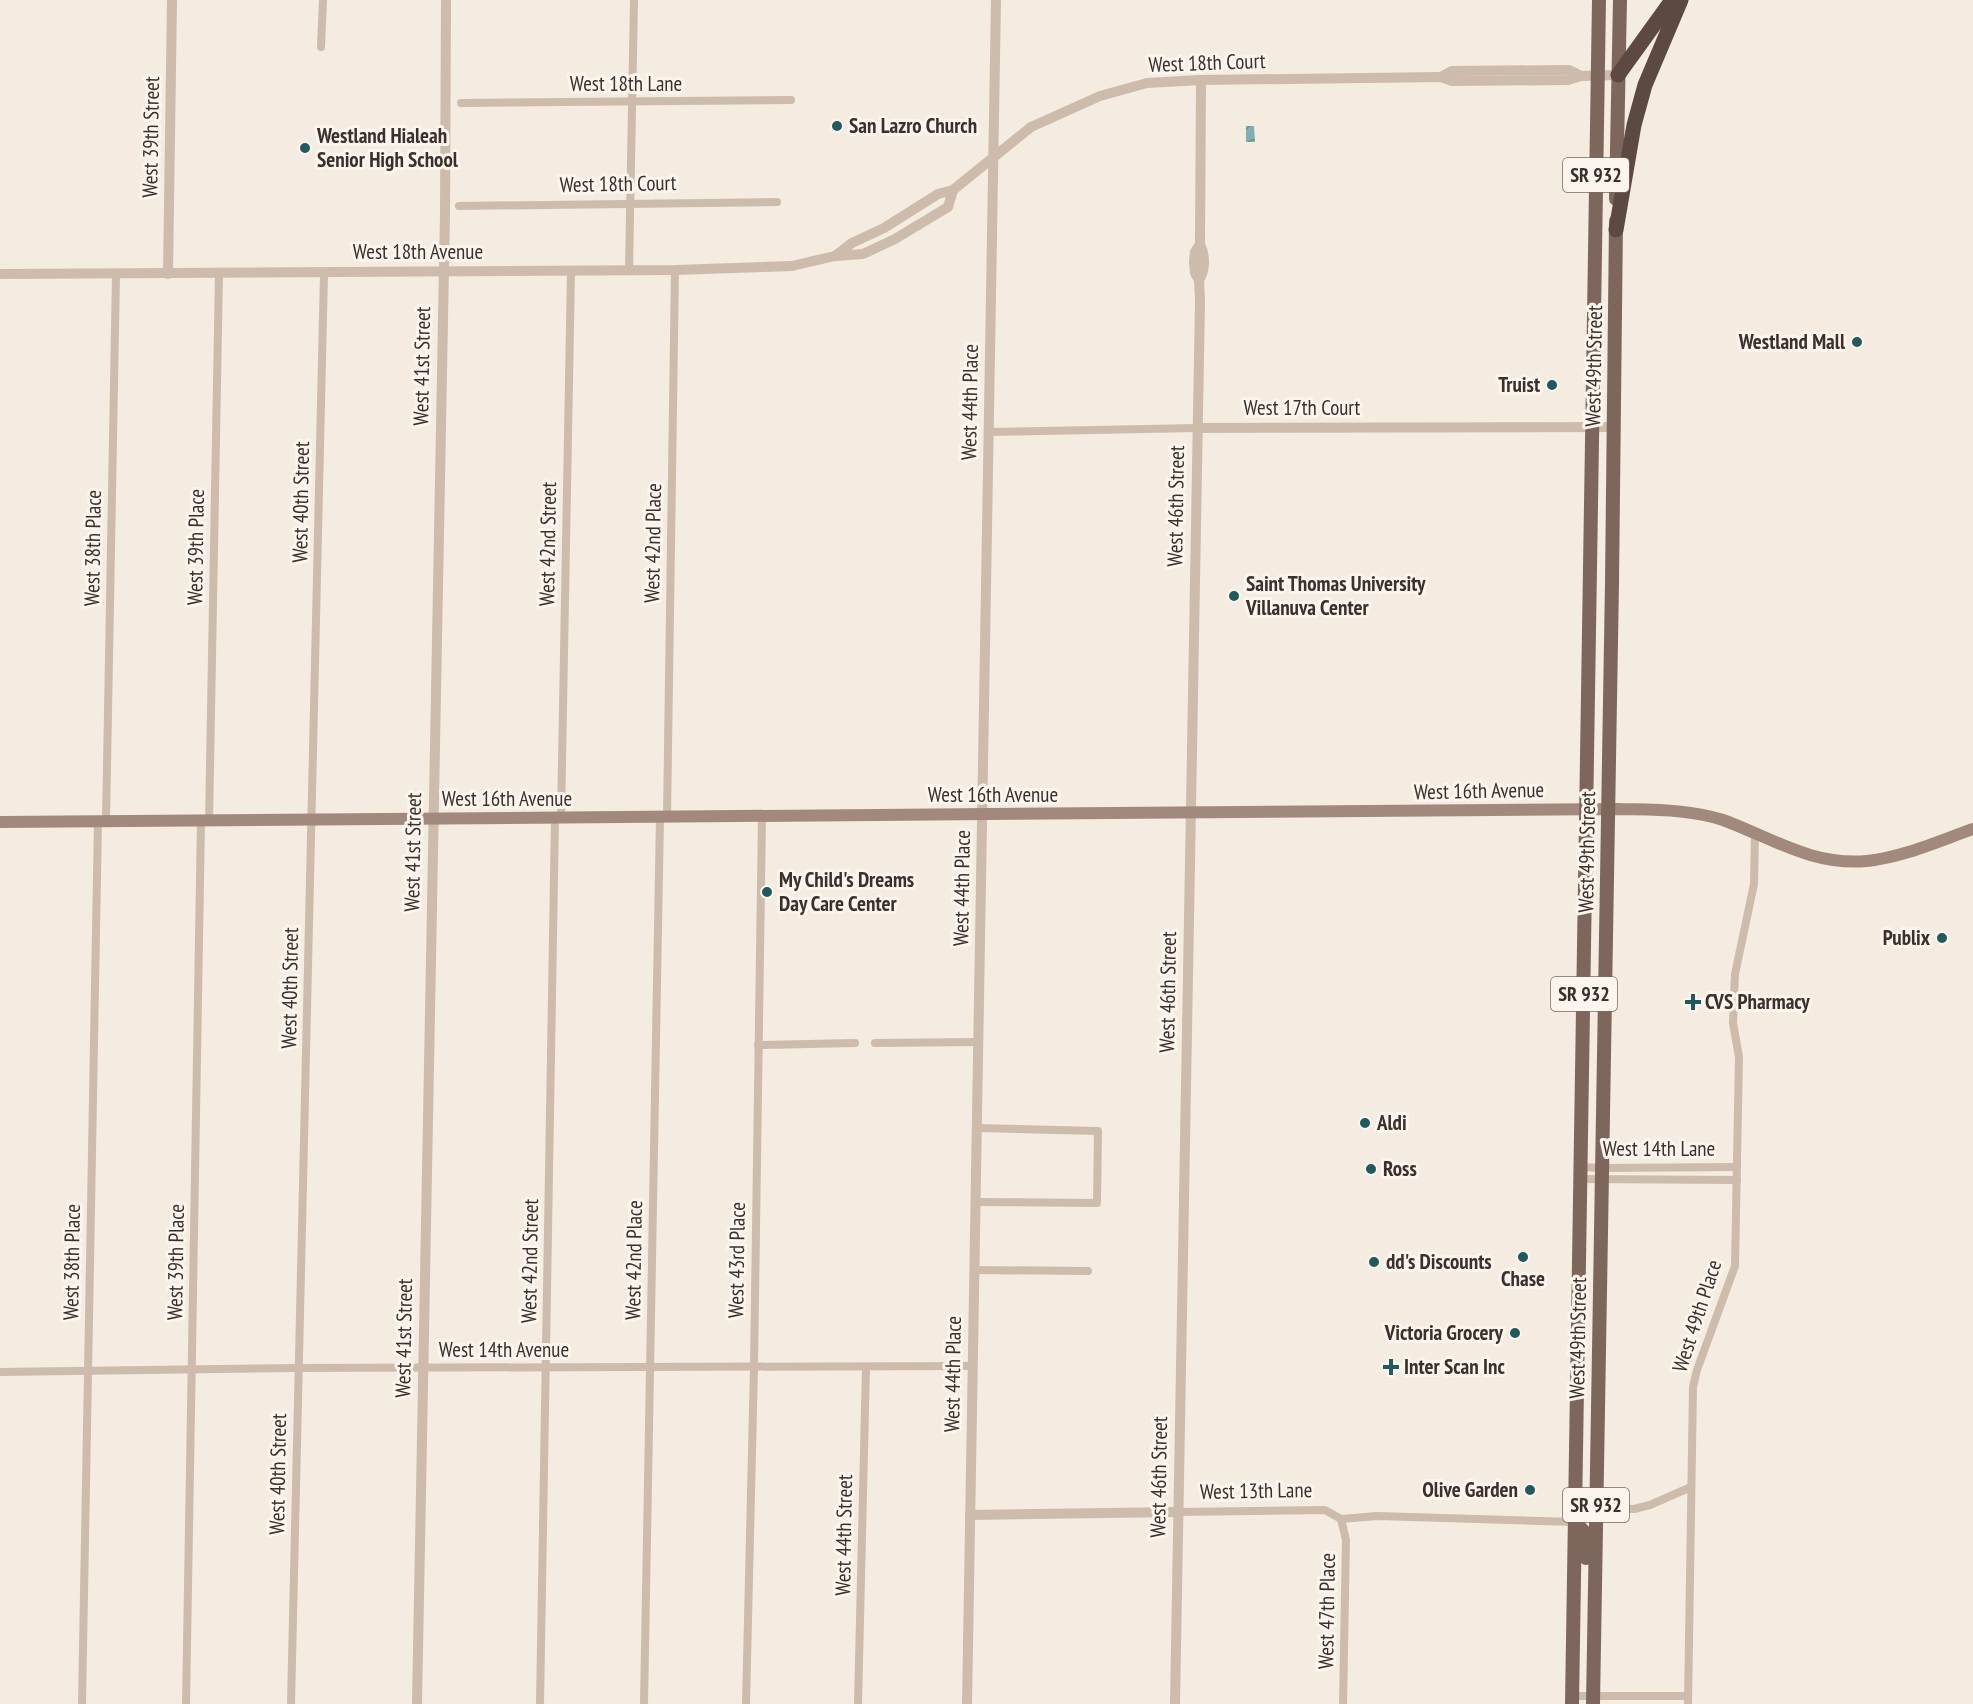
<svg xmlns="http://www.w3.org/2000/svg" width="1973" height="1704" font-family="'PT Sans Narrow',sans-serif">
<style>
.water{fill:url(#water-waves)}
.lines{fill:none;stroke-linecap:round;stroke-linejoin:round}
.minor{stroke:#cdbbac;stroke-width:8}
.tertiary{stroke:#cdbbac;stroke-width:10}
.secondary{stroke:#a18a7d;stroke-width:12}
.primary{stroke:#7d675c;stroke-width:14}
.motorway{stroke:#5c4a42;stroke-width:15}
.poi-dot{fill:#1f5a5e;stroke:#fbf5ee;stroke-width:2}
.labels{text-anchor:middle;stroke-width:6;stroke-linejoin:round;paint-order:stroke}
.shield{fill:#fbf5ee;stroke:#756b66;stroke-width:1.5}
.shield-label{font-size:20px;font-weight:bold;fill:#3b302b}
.street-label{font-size:21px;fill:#3b302b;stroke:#fbf5ee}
.poi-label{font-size:21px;font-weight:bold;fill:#3b302b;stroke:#fbf5ee;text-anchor:start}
</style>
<defs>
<pattern id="water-waves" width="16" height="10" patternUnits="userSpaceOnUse" patternTransform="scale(1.5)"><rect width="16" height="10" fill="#7fb0b2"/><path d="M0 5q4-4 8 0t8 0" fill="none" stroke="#699091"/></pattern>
</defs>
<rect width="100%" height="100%" fill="#f4ebe1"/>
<polygon class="water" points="1246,126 1254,126 1255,142 1246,142"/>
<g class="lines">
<g class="minor">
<polyline points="321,47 323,0"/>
<polyline points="461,103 791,100"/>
<polyline points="459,206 777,202"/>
<polyline points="629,270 634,0"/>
<polyline points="989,432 1197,428"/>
<polyline points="667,817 675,270"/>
<polyline points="561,818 571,271"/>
<polyline points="106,821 116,275"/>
<polyline points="209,821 219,274"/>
<polyline points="875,1043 978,1042"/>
<polyline points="758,1045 855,1043"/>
<polyline points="1581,1167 1602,1168 1737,1167"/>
<polyline points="1580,1179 1737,1180"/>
<polyline points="976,1202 1097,1203 1098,1131 977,1128"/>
<polyline points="974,1270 1088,1271"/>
<polyline points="0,1372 298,1368 973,1366"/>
<polyline points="1596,1508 1634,1509 1650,1505 1691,1487"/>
<polyline points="1178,1512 1325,1510 1341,1519 1377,1516 1575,1522"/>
<polyline points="1341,1519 1346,1540 1343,1704"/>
<polyline points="1572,1696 1688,1696"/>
<polyline points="82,1704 98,821"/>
<polyline points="186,1704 201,821"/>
<polyline points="291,1704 324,273"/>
<polyline points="540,1704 555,818"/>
<polyline points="644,1704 660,817"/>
<polyline points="746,1704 754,1367 762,816"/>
<polyline points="858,1704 866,1367"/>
<polyline points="1688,1704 1693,1387 1697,1370 1735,1266 1739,1057 1733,1023 1735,974 1754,884 1755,834"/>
</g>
<g class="tertiary">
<polyline points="1441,77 1452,71 1569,70 1581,76"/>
<polyline points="835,256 852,243 884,228 938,194 953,190 1031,127 1100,96 1147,83 1201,80 1441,77 1452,81 1568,80 1581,76 1618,75"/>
<polyline points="0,274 675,270 792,266 835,256 863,254 878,247 895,239 948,207 953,190"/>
<polyline points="168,274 172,0"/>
<path d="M 1199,280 C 1206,269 1205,255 1200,244 L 1201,80"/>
<polyline points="1197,428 1615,427"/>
<polyline points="970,1515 1178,1512"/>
<polyline points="417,1704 445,214 446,0"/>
<polyline points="967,1704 996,0"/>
<polyline points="1175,1704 1200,301 1199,280 1195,273 1194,261 1195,252 1200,244"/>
</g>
<path class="secondary" d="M 0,822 L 1618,809 C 1653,810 1689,809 1723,820 C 1772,838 1812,866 1867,861 C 1904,857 1939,841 1973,829"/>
<g class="primary">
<polyline points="1616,199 1620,0"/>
<polyline points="1575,1522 1586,1534 1586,1558"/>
<polyline points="1572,1704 1599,0"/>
<polyline points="1593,1704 1612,583 1616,221"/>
</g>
<g class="motorway">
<polyline points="1618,75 1672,0"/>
<polyline points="1616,230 1634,125 1645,85 1681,0"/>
</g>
</g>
<g class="poi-dot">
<circle cx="837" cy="126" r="6"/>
<circle cx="305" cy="148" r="6"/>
<circle cx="1857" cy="342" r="6"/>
<circle cx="1552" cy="385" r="6"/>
<circle cx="1234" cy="596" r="6"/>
<circle cx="767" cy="892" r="6"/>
<circle cx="1942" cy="938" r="6"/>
<path d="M1690 993h6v6h6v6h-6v6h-6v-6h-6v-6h6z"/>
<circle cx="1365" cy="1123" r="6"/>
<circle cx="1371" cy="1169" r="6"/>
<circle cx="1523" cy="1257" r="6"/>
<circle cx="1374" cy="1262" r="6"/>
<circle cx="1515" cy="1333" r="6"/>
<path d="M1388 1358h6v6h6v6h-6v6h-6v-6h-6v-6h6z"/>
<circle cx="1530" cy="1490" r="6"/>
</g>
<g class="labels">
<g class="shield">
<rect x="1563" y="158" width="66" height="34" rx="4.5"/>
<rect x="1551" y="977" width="66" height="34" rx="4.5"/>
<rect x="1563" y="1488" width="66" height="34" rx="4.5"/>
</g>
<g class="shield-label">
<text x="1596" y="182">SR 932</text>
<text x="1584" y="1001">SR 932</text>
<text x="1596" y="1512">SR 932</text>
</g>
<g class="street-label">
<text transform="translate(1207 63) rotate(-2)" y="7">West 18th Court</text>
<text x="626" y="91">West 18th Lane</text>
<text transform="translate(151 137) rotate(-89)" y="7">West 39th Street</text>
<text transform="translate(618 184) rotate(-1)" y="7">West 18th Court</text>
<text x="418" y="259">West 18th Avenue</text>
<text transform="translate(422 366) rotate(-89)" y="7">West 41st Street</text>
<text transform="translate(1594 366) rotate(-89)" y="7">West 49th Street</text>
<text transform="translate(970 402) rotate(-89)" y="7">West 44th Place</text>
<text x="1302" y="415">West 17th Court</text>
<text transform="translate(301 502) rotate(-89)" y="7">West 40th Street</text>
<text transform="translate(1176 506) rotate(-89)" y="7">West 46th Street</text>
<text transform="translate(653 543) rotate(-89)" y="7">West 42nd Place</text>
<text transform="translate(548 544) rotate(-89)" y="7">West 42nd Street</text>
<text transform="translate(196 547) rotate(-89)" y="7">West 39th Place</text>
<text transform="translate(93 548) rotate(-89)" y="7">West 38th Place</text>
<text transform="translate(1479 791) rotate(-1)" y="7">West 16th Avenue</text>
<text x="993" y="802">West 16th Avenue</text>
<text x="507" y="806">West 16th Avenue</text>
<text transform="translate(413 852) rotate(-89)" y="7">West 41st Street</text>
<text transform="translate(1587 852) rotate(-89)" y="7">West 49th Street</text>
<text transform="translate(962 888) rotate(-89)" y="7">West 44th Place</text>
<text transform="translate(290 988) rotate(-89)" y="7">West 40th Street</text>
<text transform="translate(1168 992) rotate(-89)" y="7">West 46th Street</text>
<text x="1659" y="1156">West 14th Lane</text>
<text transform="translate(634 1260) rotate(-89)" y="7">West 42nd Place</text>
<text transform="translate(737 1260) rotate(-89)" y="7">West 43rd Place</text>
<text transform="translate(530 1261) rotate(-89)" y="7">West 42nd Street</text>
<text transform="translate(72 1262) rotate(-89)" y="7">West 38th Place</text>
<text transform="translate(176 1262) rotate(-89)" y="7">West 39th Place</text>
<text transform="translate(1697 1316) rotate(-72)" y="7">West 49th Place</text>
<text transform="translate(404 1338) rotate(-89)" y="7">West 41st Street</text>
<text transform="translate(1578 1338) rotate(-89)" y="7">West 49th Street</text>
<text x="504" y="1357">West 14th Avenue</text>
<text transform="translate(953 1374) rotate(-89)" y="7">West 44th Place</text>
<text transform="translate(278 1474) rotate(-89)" y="7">West 40th Street</text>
<text transform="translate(1159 1477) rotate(-89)" y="7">West 46th Street</text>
<text transform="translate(1256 1491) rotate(-1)" y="7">West 13th Lane</text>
<text transform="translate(844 1535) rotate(-89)" y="7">West 44th Street</text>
<text transform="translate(1327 1611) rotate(-89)" y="7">West 47th Place</text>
</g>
<g class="poi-label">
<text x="849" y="133">San Lazro Church</text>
<text x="317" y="143">Westland Hialeah<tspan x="317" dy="24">Senior High School</tspan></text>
<text x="1845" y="349" text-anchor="end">Westland Mall</text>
<text x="1540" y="392" text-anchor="end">Truist</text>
<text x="1246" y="591">Saint Thomas University<tspan x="1246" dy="24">Villanuva Center</tspan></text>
<text x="779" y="887">My Child's Dreams<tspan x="779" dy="24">Day Care Center</tspan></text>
<text x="1930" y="945" text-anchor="end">Publix</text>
<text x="1705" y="1009">CVS Pharmacy</text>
<text x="1377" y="1130">Aldi</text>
<text x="1383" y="1176">Ross</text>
<text x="1386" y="1269">dd's Discounts</text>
<text x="1523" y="1286" text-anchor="middle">Chase</text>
<text x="1503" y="1340" text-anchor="end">Victoria Grocery</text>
<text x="1404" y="1374">Inter Scan Inc</text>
<text x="1518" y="1497" text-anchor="end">Olive Garden</text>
</g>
</g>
</svg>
